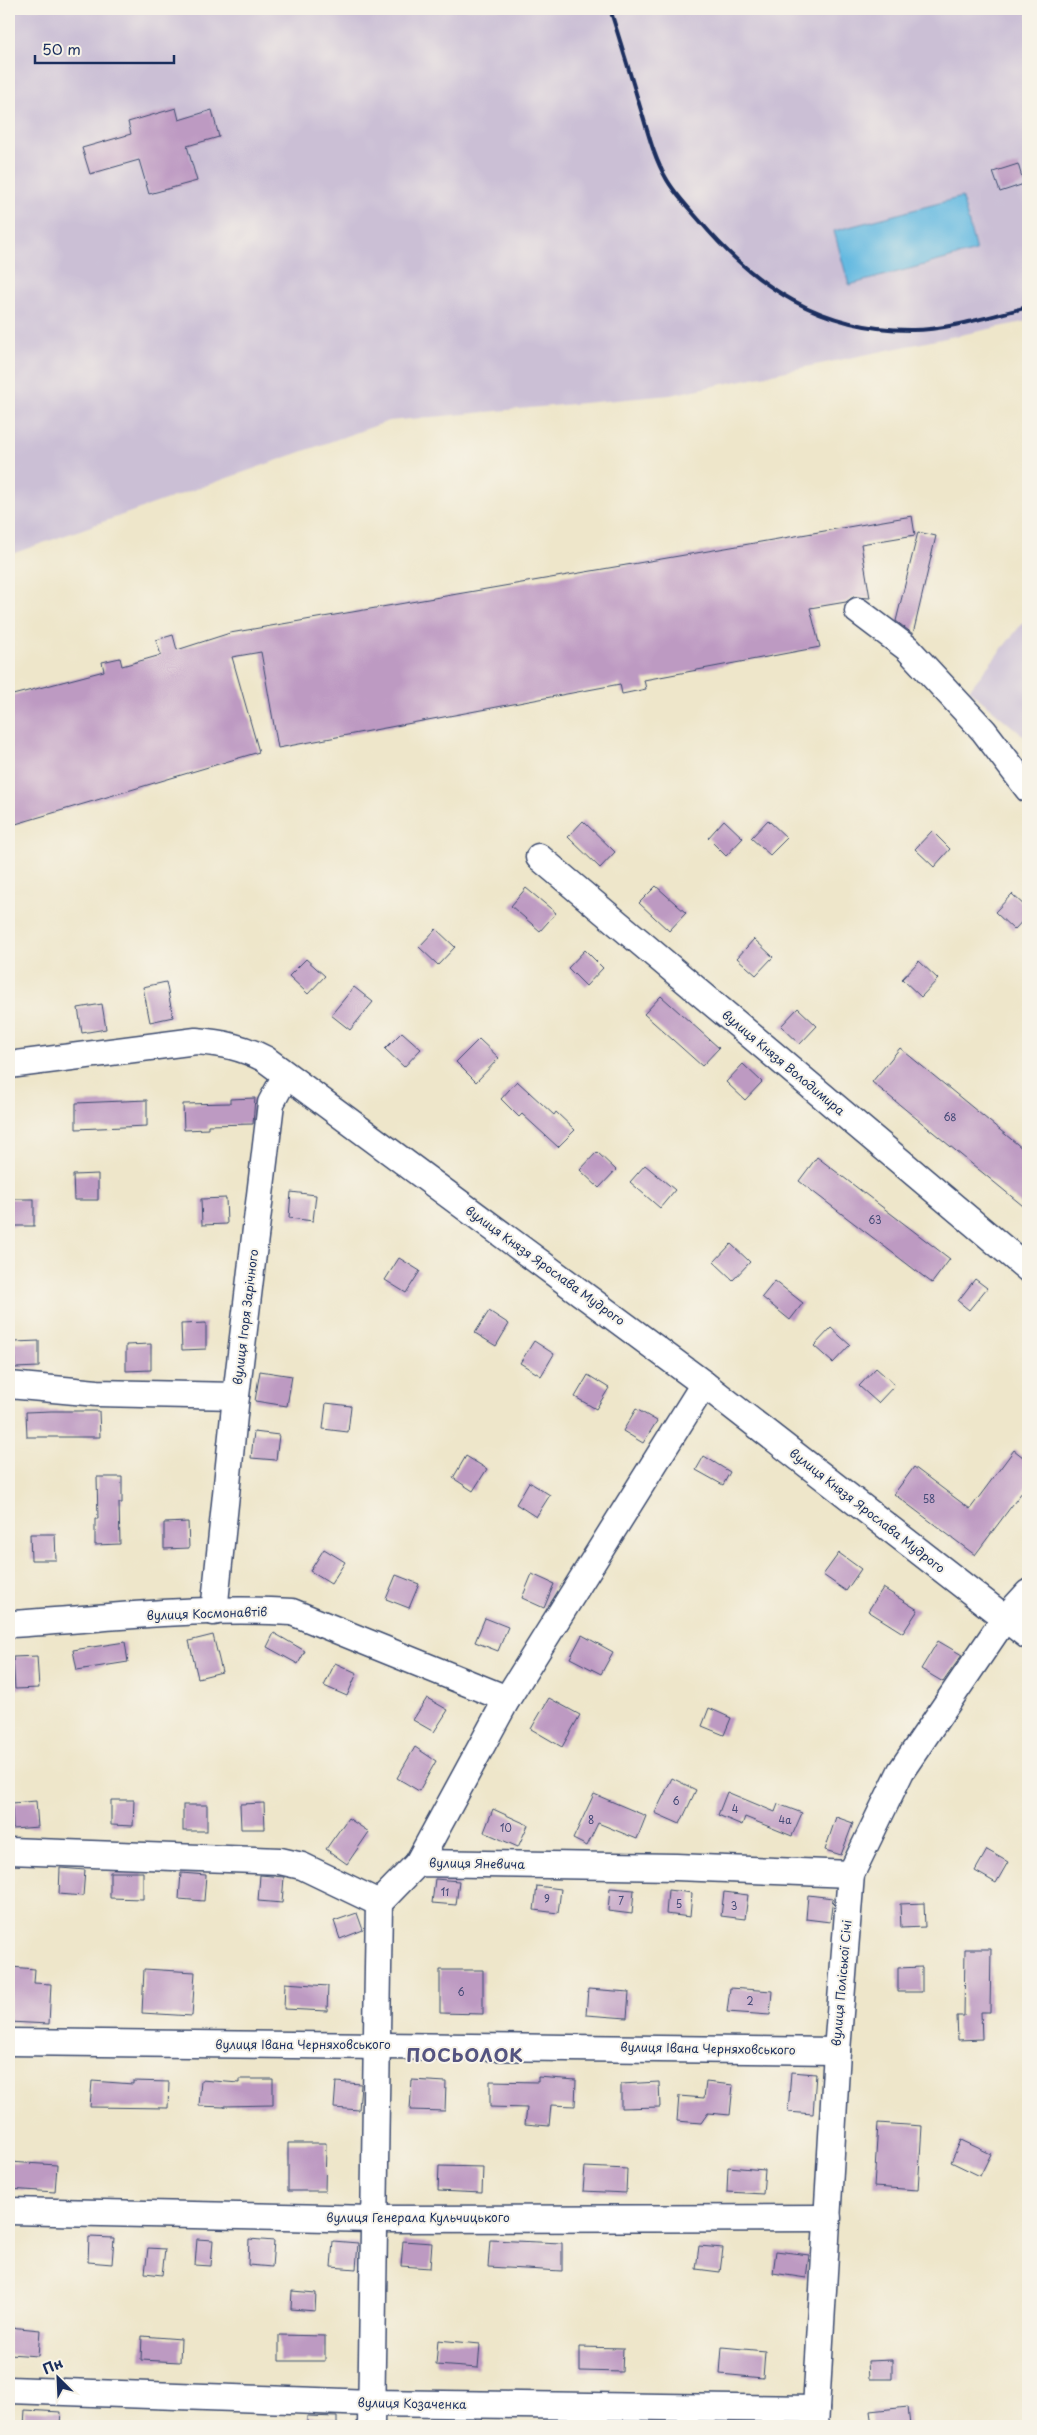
<svg xmlns="http://www.w3.org/2000/svg" width="1037" height="2435" font-family="'Playpen Sans',sans-serif">
<style>
.industrial{fill:#cbbfd5}
.water{fill:#65bae1;stroke:#4074a0}
.building{fill:#bd9ac2}
.lines{fill:none;stroke-linecap:round;stroke-linejoin:round}
.minor-casing{stroke:#3b4a6e;stroke-width:29}
.minor{stroke:#fff;stroke-width:26}
.rail{stroke:#1b2f5e;stroke-width:4}
.labels{text-anchor:middle;stroke-width:4;stroke-linejoin:round;paint-order:stroke}
.number-label{font-size:10px;fill:#444a77}
.street-label{font-size:12px;fill:#1b2f5e;stroke:#f7f3e8}
.district-label{font-size:18px;font-weight:bold;letter-spacing:1px;fill:#545481;stroke:#f7f3e8}
</style>
<rect width="100%" height="100%" fill="#f7f3e8"/>
<filter id="ink" filterUnits="userSpaceOnUse"><feTurbulence type="fractalNoise" baseFrequency=".02" numOctaves="2"/><feDisplacementMap in="SourceGraphic" scale="10" xChannelSelector="R" yChannelSelector="G"/><feConvolveMatrix kernelMatrix="1 2 1 2 8 2 1 2 1" color-interpolation-filters="sRGB"/></filter>
<filter id="wash" filterUnits="userSpaceOnUse"><feTurbulence type="fractalNoise" baseFrequency=".0096" numOctaves="4" result="noise"/><feDisplacementMap in="SourceGraphic" scale="20" xChannelSelector="R" yChannelSelector="G"/><feGaussianBlur stdDeviation="1.12" result="paint"/><feColorMatrix in="noise" values="0 0 0 0 0 0 0 0 0 0 0 0 0 0 0 0 0 1.4 0 .05"/><feComposite in="paint" operator="in"/></filter>
<g filter="url(#wash)">
<rect width="100%" height="100%" fill="#eee6ca"/>
<g class="industrial">
<polygon points="9,9 1028,9 1028,321 670,395 389,421 9,555"/>
<polygon points="1028,616 1028,740 969,690"/>
</g>
<polygon class="water" points="962,197 976,251 849,285 834,231"/>
<g id="blocks">
<g class="building">
<polygon points="176,108 179,120 212,110 219,137 187,146 197,181 149,194 139,160 90,174 82,148 131,134 128,122"/>
<polygon points="1018,164 1024,184 1000,192 993,172"/>
<polygon points="912,516 915,535 861,544 870,598 853,597 846,602 810,608 820,647 644,680 646,689 622,694 620,684 278,748 261,652 232,657 259,752 9,826 9,696 104,671 102,662 120,658 122,666 161,655 156,640 173,635 177,650 230,633"/>
<polygon points="918,532 936,536 913,634 896,621"/>
<polygon points="724,820 743,838 726,856 708,838"/>
<polygon points="768,820 787,838 770,855 751,838"/>
<polygon points="583,821 615,852 600,868 568,837"/>
<polygon points="932,831 950,849 934,867 915,849"/>
<polygon points="656,886 686,913 669,931 639,903"/>
<polygon points="526,888 556,913 540,931 511,906"/>
<polygon points="1012,894 1028,909 1028,915 1014,930 995,912"/>
<polygon points="436,929 455,947 438,965 419,947"/>
<polygon points="754,939 773,957 756,975 737,958"/>
<polygon points="585,950 603,968 586,986 568,968"/>
<polygon points="306,959 325,976 308,994 289,976"/>
<polygon points="919,961 938,979 921,997 902,979"/>
<polygon points="166,982 173,1017 150,1022 143,987"/>
<polygon points="354,987 373,1002 350,1030 331,1015"/>
<polygon points="661,996 719,1048 702,1066 644,1014"/>
<polygon points="102,1004 106,1029 82,1033 78,1008"/>
<polygon points="798,1008 817,1026 800,1044 781,1026"/>
<polygon points="402,1032 421,1049 404,1067 385,1049"/>
<polygon points="479,1039 499,1058 476,1082 456,1062"/>
<polygon points="900,1048 1028,1153 1028,1210 872,1082"/>
<polygon points="743,1064 762,1082 745,1100 726,1082"/>
<polygon points="517,1081 554,1115 556,1112 575,1130 558,1147 522,1114 519,1117 501,1099"/>
<polygon points="255,1098 253,1124 208,1125 208,1129 184,1130 183,1104 230,1103 230,1099"/>
<polygon points="147,1100 147,1126 76,1129 76,1103"/>
<polygon points="597,1152 616,1170 599,1188 580,1170"/>
<polygon points="817,1157 950,1259 932,1283 799,1181"/>
<polygon points="645,1165 675,1190 660,1208 630,1182"/>
<polygon points="98,1174 98,1200 74,1200 73,1175"/>
<polygon points="291,1192 316,1195 313,1221 289,1218"/>
<polygon points="226,1198 227,1224 202,1225 201,1199"/>
<rect x="9" y="1199" width="25" height="27"/>
<polygon points="731,1244 750,1262 733,1280 714,1262"/>
<polygon points="399,1258 420,1271 406,1293 385,1280"/>
<polygon points="975,1279 987,1288 969,1310 958,1301"/>
<polygon points="775,1281 803,1303 790,1320 762,1297"/>
<polygon points="489,1311 509,1324 496,1346 475,1333"/>
<polygon points="206,1323 206,1349 182,1350 181,1324"/>
<polygon points="831,1328 850,1345 833,1363 814,1346"/>
<polygon points="39,1341 39,1367 15,1368 14,1342"/>
<polygon points="534,1341 554,1354 541,1376 520,1363"/>
<polygon points="151,1344 151,1370 126,1371 126,1345"/>
<polygon points="876,1368 895,1385 878,1403 859,1386"/>
<polygon points="260,1371 292,1376 287,1406 255,1401"/>
<polygon points="588,1375 609,1388 596,1409 575,1397"/>
<polygon points="326,1403 351,1406 348,1432 323,1429"/>
<polygon points="636,1409 657,1421 643,1443 623,1431"/>
<polygon points="51,1411 99,1411 100,1437 27,1437 26,1412"/>
<polygon points="254,1432 279,1435 276,1460 251,1458"/>
<polygon points="1014,1450 1028,1461 1028,1484 975,1555 894,1494 914,1467 970,1509"/>
<polygon points="466,1456 487,1469 473,1491 453,1478"/>
<polygon points="704,1456 730,1472 723,1485 696,1470"/>
<polygon points="97,1477 122,1477 122,1503 119,1503 120,1544 95,1545 95,1519 98,1519"/>
<polygon points="529,1482 550,1495 536,1517 516,1504"/>
<polygon points="188,1522 189,1548 164,1549 164,1523"/>
<polygon points="30,1534 55,1534 56,1560 31,1560"/>
<polygon points="324,1549 345,1562 331,1584 310,1571"/>
<polygon points="839,1553 861,1569 846,1591 823,1575"/>
<polygon points="532,1574 554,1584 544,1608 522,1598"/>
<polygon points="396,1575 419,1584 409,1608 386,1599"/>
<polygon points="883,1588 918,1610 903,1633 868,1611"/>
<polygon points="485,1618 508,1627 498,1651 475,1642"/>
<polygon points="274,1633 305,1651 298,1664 267,1647"/>
<polygon points="213,1635 222,1672 198,1678 189,1641"/>
<polygon points="582,1635 613,1652 601,1674 570,1658"/>
<polygon points="938,1641 962,1655 943,1682 921,1669"/>
<polygon points="125,1642 128,1662 77,1670 73,1650"/>
<polygon points="37,1656 39,1688 15,1689 13,1657"/>
<polygon points="335,1663 357,1673 347,1696 324,1686"/>
<polygon points="427,1698 448,1710 434,1732 413,1720"/>
<polygon points="549,1698 580,1715 562,1747 531,1729"/>
<polygon points="709,1708 731,1718 724,1735 702,1726"/>
<polygon points="415,1747 436,1761 419,1791 397,1778"/>
<polygon points="672,1778 696,1790 680,1824 655,1813"/>
<polygon points="727,1792 775,1812 778,1804 802,1813 792,1836 745,1817 742,1825 718,1815"/>
<polygon points="594,1794 646,1816 637,1839 598,1823 587,1846 573,1839"/>
<polygon points="111,1800 134,1800 133,1826 111,1825"/>
<polygon points="36,1801 38,1827 13,1829 12,1803"/>
<polygon points="264,1803 265,1829 241,1829 240,1804"/>
<rect x="183" y="1805" width="24" height="26"/>
<polygon points="493,1809 528,1825 518,1847 484,1832"/>
<polygon points="836,1817 853,1823 841,1855 825,1850"/>
<polygon points="348,1818 369,1832 347,1864 326,1849"/>
<polygon points="987,1850 1008,1862 996,1883 975,1871"/>
<polygon points="60,1868 85,1870 83,1896 59,1894"/>
<polygon points="110,1872 143,1872 143,1899 110,1898"/>
<polygon points="181,1873 206,1875 204,1901 179,1899"/>
<polygon points="260,1875 284,1877 282,1903 258,1901"/>
<polygon points="435,1879 459,1881 456,1905 432,1903"/>
<polygon points="537,1886 561,1889 558,1913 534,1910"/>
<polygon points="610,1888 634,1890 632,1914 608,1911"/>
<polygon points="668,1890 692,1893 690,1917 666,1914"/>
<polygon points="724,1892 748,1895 745,1919 721,1916"/>
<polygon points="808,1895 833,1898 830,1922 806,1919"/>
<polygon points="924,1903 925,1927 901,1928 900,1904"/>
<polygon points="357,1913 363,1930 340,1939 334,1921"/>
<polygon points="965,1949 991,1949 990,2012 981,2012 982,2039 958,2040 957,2016 964,2016"/>
<polygon points="11,1967 35,1969 34,1983 51,1984 49,2024 9,2022"/>
<polygon points="922,1967 922,1992 898,1992 898,1968"/>
<polygon points="144,1969 195,1972 192,2016 142,2013"/>
<polygon points="440,1970 483,1970 483,2014 440,2013"/>
<polygon points="285,1983 328,1986 327,2011 284,2009"/>
<polygon points="730,1988 772,1991 770,2015 727,2012"/>
<polygon points="588,1989 629,1992 627,2018 586,2015"/>
<polygon points="791,2072 816,2074 813,2114 788,2112"/>
<polygon points="538,2077 576,2080 575,2106 551,2105 549,2126 525,2124 527,2108 490,2107 490,2081 538,2082"/>
<polygon points="239,2079 273,2079 273,2105 224,2106 224,2107 199,2106 201,2080 239,2083"/>
<polygon points="412,2080 446,2082 445,2111 410,2110"/>
<polygon points="92,2081 133,2084 133,2081 169,2082 168,2108 90,2107"/>
<polygon points="336,2082 361,2084 359,2110 334,2108"/>
<polygon points="659,2082 660,2107 621,2108 621,2084"/>
<polygon points="706,2082 733,2085 730,2115 708,2113 701,2123 677,2121 679,2096 704,2098"/>
<polygon points="878,2123 922,2126 918,2190 874,2187"/>
<polygon points="961,2140 991,2154 980,2176 951,2162"/>
<polygon points="288,2143 326,2143 325,2191 288,2191"/>
<polygon points="9,2162 57,2165 55,2192 9,2189"/>
<polygon points="439,2166 483,2167 482,2193 438,2191"/>
<polygon points="585,2167 627,2169 626,2193 583,2191"/>
<polygon points="728,2167 765,2170 763,2194 727,2192"/>
<polygon points="89,2237 114,2238 112,2264 88,2262"/>
<polygon points="197,2239 213,2240 211,2266 195,2265"/>
<polygon points="249,2239 274,2241 272,2267 248,2265"/>
<polygon points="490,2240 562,2243 562,2271 488,2267"/>
<polygon points="333,2241 358,2243 356,2269 331,2267"/>
<polygon points="403,2241 432,2243 430,2268 401,2266"/>
<polygon points="699,2246 723,2248 720,2272 696,2269"/>
<polygon points="148,2248 165,2249 162,2275 145,2273"/>
<polygon points="776,2251 809,2255 806,2278 773,2273"/>
<polygon points="292,2291 316,2293 315,2311 291,2309"/>
<polygon points="9,2327 40,2330 38,2356 9,2354"/>
<polygon points="279,2335 325,2336 325,2361 279,2361"/>
<polygon points="142,2336 181,2339 180,2362 141,2360"/>
<polygon points="438,2340 480,2344 478,2368 436,2365"/>
<polygon points="580,2347 623,2348 622,2372 580,2371"/>
<polygon points="722,2347 765,2351 763,2378 720,2374"/>
<polygon points="892,2360 892,2379 869,2379 868,2361"/>
<polygon points="908,2407 910,2426 872,2426 870,2411"/>
<polygon points="25,2410 61,2412 60,2426 24,2426"/>
<polygon points="307,2416 337,2417 337,2426 307,2426"/>
</g>
</g>
</g>
<g filter="url(#ink)">
<use href="#blocks" fill-opacity="0" stroke="#3b4a6e" stroke-width="1"/>
<g class="lines">
<g class="minor-casing">
<g id="minor">
<polyline points="858,611 907,648 984,731 1028,789"/>
<polyline points="539,857 1028,1269"/>
<path d="M 9,1065 L 196,1041 C 222,1043 242,1047 265,1059 L 704,1384 L 1028,1636"/>
<polyline points="9,1385 97,1393 236,1396 271,1103 286,1075"/>
<polyline points="214,1612 236,1396"/>
<path d="M 9,1624 C 103,1619 198,1606 292,1612 L 507,1699"/>
<polyline points="9,1851 280,1861 302,1866 379,1903 418,1863 676,1867 851,1874"/>
<polyline points="418,1863 507,1699 704,1384"/>
<polyline points="9,2042 837,2051"/>
<polyline points="9,2211 374,2219 828,2218"/>
<polyline points="9,2390 372,2403 816,2409"/>
<polyline points="371,2426 379,1903"/>
<polyline points="815,2426 837,2051 851,1874 901,1771 1005,1618 1028,1593"/>
</g>
</g>
<use href="#minor" class="minor"/>
<path class="rail" d="M 610,9 C 621,43 631,77 641,110 C 648,132 654,158 666,178 C 674,193 687,206 699,220 C 755,287 822,331 913,330 C 947,330 994,315 1028,307"/>
</g>
</g>
<g class="labels">
<g class="number-label">
<text x="950" y="1121">68</text>
<text x="875" y="1224">63</text>
<text x="929" y="1503">58</text>
<text x="676" y="1805">6</text>
<text x="735" y="1813">4</text>
<text x="591" y="1824">8</text>
<text x="785" y="1824">4а</text>
<text x="506" y="1832">10</text>
<text x="445" y="1896">11</text>
<text x="547" y="1903">9</text>
<text x="621" y="1905">7</text>
<text x="679" y="1908">5</text>
<text x="734" y="1910">3</text>
<text x="461" y="1996">6</text>
<text x="750" y="2005">2</text>
</g>
<g class="street-label">
<text transform="translate(783 1063) rotate(40)" y="4">вулиця Князя Володимира</text>
<text transform="translate(545 1266) rotate(36)" y="4">вулиця Князя Ярослава Мудрого</text>
<text transform="translate(246 1317) rotate(-83)" y="4">вулиця Ігоря Зарічного</text>
<text transform="translate(867 1511) rotate(38)" y="4">вулиця Князя Ярослава Мудрого</text>
<text transform="translate(207 1614) rotate(-2)" y="4">вулиця Космонавтів</text>
<text transform="translate(477 1864) rotate(1)" y="4">вулиця Яневича</text>
<text transform="translate(842 1983) rotate(-85)" y="4">вулиця Поліської Січі</text>
<text x="303" y="2049">вулиця Івана Черняховського</text>
<text transform="translate(708 2049) rotate(1)" y="4">вулиця Івана Черняховського</text>
<text x="418" y="2222">вулиця Генерала Кульчицького</text>
<text transform="translate(412 2404) rotate(1)" y="4">вулиця Козаченка</text>
</g>
<g class="district-label">
<text x="465" y="2062">ПОСЬОЛОК</text>
</g>
</g>
<rect width="1037" height="2435" fill="none" stroke="#f7f3e8" stroke-width="30"/>
<g transform="translate(58 2378) rotate(336)" stroke="#f7f3e8" stroke-width="4" paint-order="stroke">
<path d="M0-4L9 19L0 12L-9 19Z" fill="#1b2f5e"/>
<text y="-8" font-size="14" font-weight="bold" text-anchor="middle" fill="#1b2f5e">Пн</text>
</g>
<path d="M35 55v8h139v-8" fill="none" stroke="#1b2f5e" stroke-width="2.5"/>
<text x="42" y="55" font-size="15" fill="#1b2f5e" stroke="#f7f3e8" stroke-width="4" paint-order="stroke">50 m</text>
</svg>
